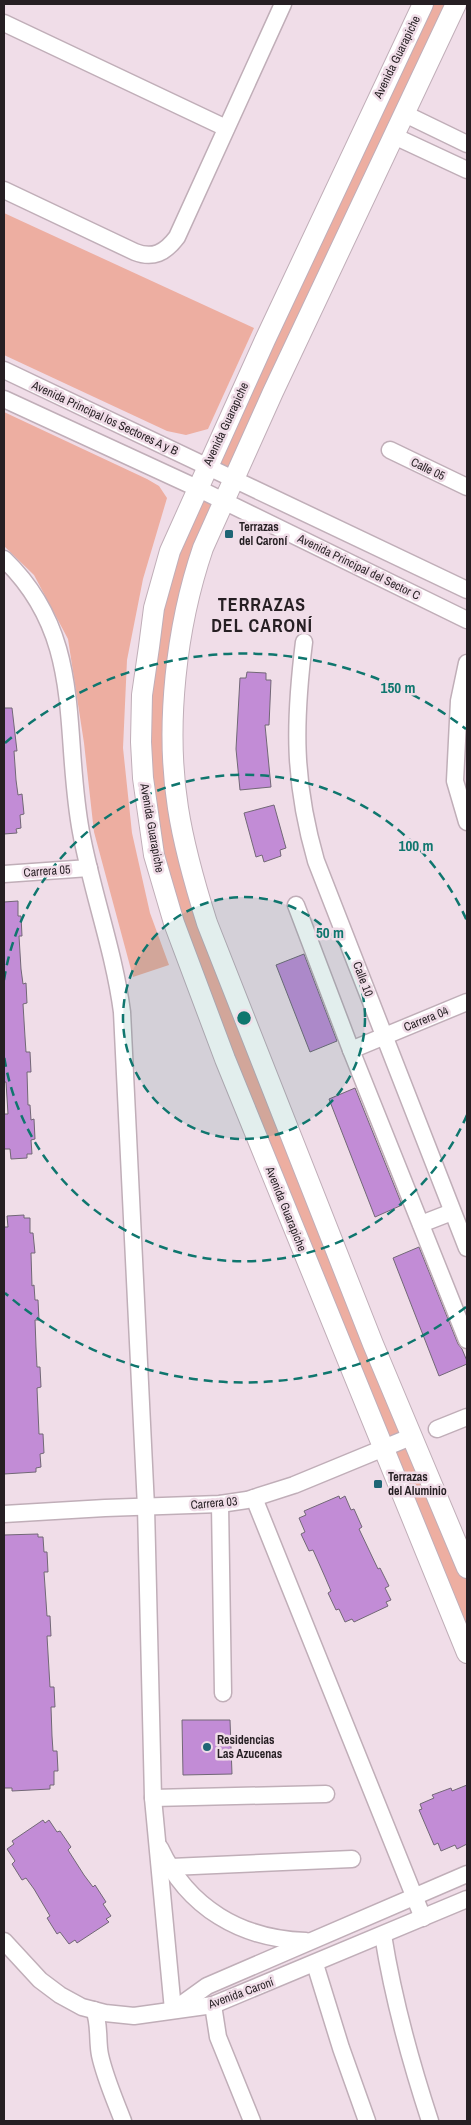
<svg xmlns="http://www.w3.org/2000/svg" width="471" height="2125" font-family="'Archivo Narrow',sans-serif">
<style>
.green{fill:#edaea1}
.building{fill:#c28cd6;stroke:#726876}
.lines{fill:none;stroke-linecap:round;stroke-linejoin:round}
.minor-casing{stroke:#c0aeb8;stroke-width:19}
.tertiary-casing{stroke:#c0aeb8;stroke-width:22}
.minor{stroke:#fff;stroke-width:16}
.tertiary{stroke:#fff;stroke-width:20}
.ring{fill:none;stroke:#0f766e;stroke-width:2.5;stroke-dasharray:9 6}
.poi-dot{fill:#1f6575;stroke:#f0dde8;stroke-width:2}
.labels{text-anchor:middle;stroke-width:5;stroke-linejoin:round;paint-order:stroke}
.street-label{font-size:12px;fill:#261f23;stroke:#f0dde8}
.poi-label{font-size:12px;font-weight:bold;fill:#261f23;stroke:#f0dde8;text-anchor:start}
.district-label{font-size:18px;font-weight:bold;letter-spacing:1px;fill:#261f23;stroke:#f0dde8}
.centre{fill:#0f766e;stroke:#f0dde8;stroke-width:2.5}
.ring-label{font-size:15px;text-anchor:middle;font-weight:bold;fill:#0f766e;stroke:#f0dde8;stroke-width:5;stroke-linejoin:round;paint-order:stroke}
</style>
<rect width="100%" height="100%" fill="#f0dde8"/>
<g class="green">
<polygon points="423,4 456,4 234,479 207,466"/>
<polygon points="4,213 254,328 208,429 186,435 167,431 4,355"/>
<polygon points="4,412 147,479 159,486 167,498 143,579 127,660 123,748 132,833 150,913 169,965 133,977 94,832 84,743 68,639 34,575 4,546"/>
<polygon points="197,488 223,501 178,663 183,836 467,1568 467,1653 225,1059 148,818 149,647"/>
</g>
<g class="building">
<polygon points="247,672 266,673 266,680 271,680 269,725 265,725 271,787 240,790 236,749 240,678 246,678"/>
<polygon points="4,708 12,708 17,751 14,751 16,780 18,795 22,794 24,814 20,815 21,828 16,829 17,833 4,834"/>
<polygon points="274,805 286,848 280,850 281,856 264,862 262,855 256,857 244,813"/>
<polygon points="18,901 18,916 21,916 22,936 19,936 21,969 23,984 26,983 27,1003 23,1004 25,1037 26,1052 30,1052 31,1072 27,1072 28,1105 30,1105 31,1120 34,1119 35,1139 31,1140 32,1154 27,1154 27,1158 11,1159 10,1149 4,1149 4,1114 8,1114 6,1082 4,1082 4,902"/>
<polygon points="304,954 337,1041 310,1052 276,965"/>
<polygon points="355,1088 402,1205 375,1217 329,1099"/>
<polygon points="24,1215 24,1218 30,1218 30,1233 33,1233 35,1253 31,1253 32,1286 34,1285 35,1300 38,1300 39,1320 35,1320 36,1347 37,1367 40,1367 41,1387 37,1388 39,1434 43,1434 44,1453 40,1454 41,1467 36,1468 36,1472 4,1474 4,1227 8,1227 7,1216"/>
<polygon points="419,1247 458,1344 462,1349 467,1361 467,1364 439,1376 393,1258"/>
<polygon points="339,1496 340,1499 345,1496 351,1510 354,1509 362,1527 359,1529 378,1569 380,1568 389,1586 385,1588 391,1600 386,1602 388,1606 354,1622 352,1619 345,1622 339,1609 336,1610 328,1593 331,1591 325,1577 313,1550 309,1551 301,1534 305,1532 299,1518 306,1515 304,1511"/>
<polygon points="38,1534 38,1537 43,1537 44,1552 47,1552 48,1572 44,1572 47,1616 50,1616 51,1636 47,1636 50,1687 54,1687 55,1707 51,1707 52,1736 53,1751 57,1751 58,1771 54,1771 54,1785 50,1785 50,1789 12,1791 12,1788 4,1788 4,1535"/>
<polygon points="182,1720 230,1720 232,1774 183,1775"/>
<polygon points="467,1785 467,1844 457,1849 455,1845 441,1851 438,1843 434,1845 419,1810 422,1809 420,1804 434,1798 432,1795 451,1788 452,1791"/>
<polygon points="43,1820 45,1823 49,1820 57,1832 60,1831 71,1847 68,1850 84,1875 93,1887 95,1885 106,1902 103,1904 111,1916 106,1919 109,1922 77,1943 75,1940 69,1944 60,1932 57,1934 47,1918 50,1916 34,1889 26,1878 22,1880 12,1864 15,1861 7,1849 14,1844 12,1841"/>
</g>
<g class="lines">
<g class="minor-casing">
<g id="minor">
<polyline points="4,23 226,128"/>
<polyline points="405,114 467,144"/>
<polyline points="394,136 467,170"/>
<path d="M 4,190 L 135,252 C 153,259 165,253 177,237 L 283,4"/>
<polyline points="4,370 467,590"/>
<polyline points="4,399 197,488 467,620"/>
<polyline points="390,450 467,487"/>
<path d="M 4,559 C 86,638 62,731 81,832 C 92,892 114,951 122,1012 L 146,1507 L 153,1798 L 173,2010"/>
<path d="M 304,642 C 294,723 293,781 316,861 L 467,1248"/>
<polyline points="467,663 459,701 455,781 467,822"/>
<polyline points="4,874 89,868"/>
<polyline points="296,905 351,1050 467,1340"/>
<polyline points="351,1050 467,1002"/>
<polyline points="421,1224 452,1212"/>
<polyline points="437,1429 467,1417"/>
<polyline points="254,1498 423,1918"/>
<polyline points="220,1504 223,1693"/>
<polyline points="4,1514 105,1508 220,1504 247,1500 294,1485 413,1436"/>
<polyline points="153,1798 326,1794"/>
<path d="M 160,1848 C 188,1908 241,1939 306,1941"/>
<polyline points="171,1867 352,1859"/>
<path d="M 383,1935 C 393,1998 410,2060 430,2121"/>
<polyline points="4,1941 40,1980 60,1995 82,2007 105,2013 134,2016 213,2005 467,1899"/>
<polyline points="315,1964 341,2048 367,2121"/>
<polyline points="213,2005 218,2037 252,2121"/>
<polyline points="175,2009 207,1986 467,1874"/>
<path d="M 94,2010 C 100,2023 97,2041 100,2055 C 105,2078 115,2100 123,2121"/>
</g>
</g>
<g class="tertiary-casing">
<g id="tertiary">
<polyline points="423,4 265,340 170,551 154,608 149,647 142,695 141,742 143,778 154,855 174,923 225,1059 467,1653"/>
<path d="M 456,4 L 273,392 L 203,548 C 176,627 165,726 178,808 C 184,847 195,885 207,923 L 373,1344 L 467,1568"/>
</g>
</g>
<use href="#minor" class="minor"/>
<use href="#tertiary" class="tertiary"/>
</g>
<circle cx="244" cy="1018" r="121" fill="#0f766e" fill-opacity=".12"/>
<g class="ring">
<circle cx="244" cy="1018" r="121"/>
<path d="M467 1115A243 243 0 0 1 4 1056M4 980A243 243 0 0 1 467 921"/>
<path d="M466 1307A364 364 0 0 1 5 1293M5 743A364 364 0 0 1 466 729"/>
</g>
<g class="poi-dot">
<rect x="224" y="529" width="10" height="10" rx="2.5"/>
<rect x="373" y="1479" width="10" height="10" rx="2.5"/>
<circle cx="207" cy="1747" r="5"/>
</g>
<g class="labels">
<g class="street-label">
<text transform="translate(397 57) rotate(-64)" y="4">Avenida Guarapiche</text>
<text transform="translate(105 418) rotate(25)" y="4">Avenida Principal los Sectores A y B</text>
<text transform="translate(226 424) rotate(-65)" y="4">Avenida Guarapiche</text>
<text transform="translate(428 469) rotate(26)" y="4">Calle 05</text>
<text transform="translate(359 567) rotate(26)" y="4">Avenida Principal del Sector C</text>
<text transform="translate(152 828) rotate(80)" y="4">Avenida Guarapiche</text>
<text transform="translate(47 871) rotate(-4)" y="4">Carrera 05</text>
<text transform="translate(363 979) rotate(69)" y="4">Calle 10</text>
<text transform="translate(426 1019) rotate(-22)" y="4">Carrera 04</text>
<text transform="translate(286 1209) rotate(68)" y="4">Avenida Guarapiche</text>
<text transform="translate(214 1503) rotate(-5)" y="4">Carrera 03</text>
<text transform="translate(241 1993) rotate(-20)" y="4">Avenida Caroní</text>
</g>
<g class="poi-label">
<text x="239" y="531">Terrazas<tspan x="239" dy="14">del Caroní</tspan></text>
<text x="388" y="1481">Terrazas<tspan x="388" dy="14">del Aluminio</tspan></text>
<text x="217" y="1744">Residencias<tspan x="217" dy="14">Las Azucenas</tspan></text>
</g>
<g class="district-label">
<text x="262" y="611">TERRAZAS<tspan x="262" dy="21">DEL CARONÍ</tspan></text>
</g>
</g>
<circle cx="244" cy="1018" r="8" class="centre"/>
<g class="ring-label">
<text x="398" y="693">150 m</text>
<text x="416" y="851">100 m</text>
<text x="330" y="938">50 m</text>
</g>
<rect width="471" height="2125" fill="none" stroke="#261f23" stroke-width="10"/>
</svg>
